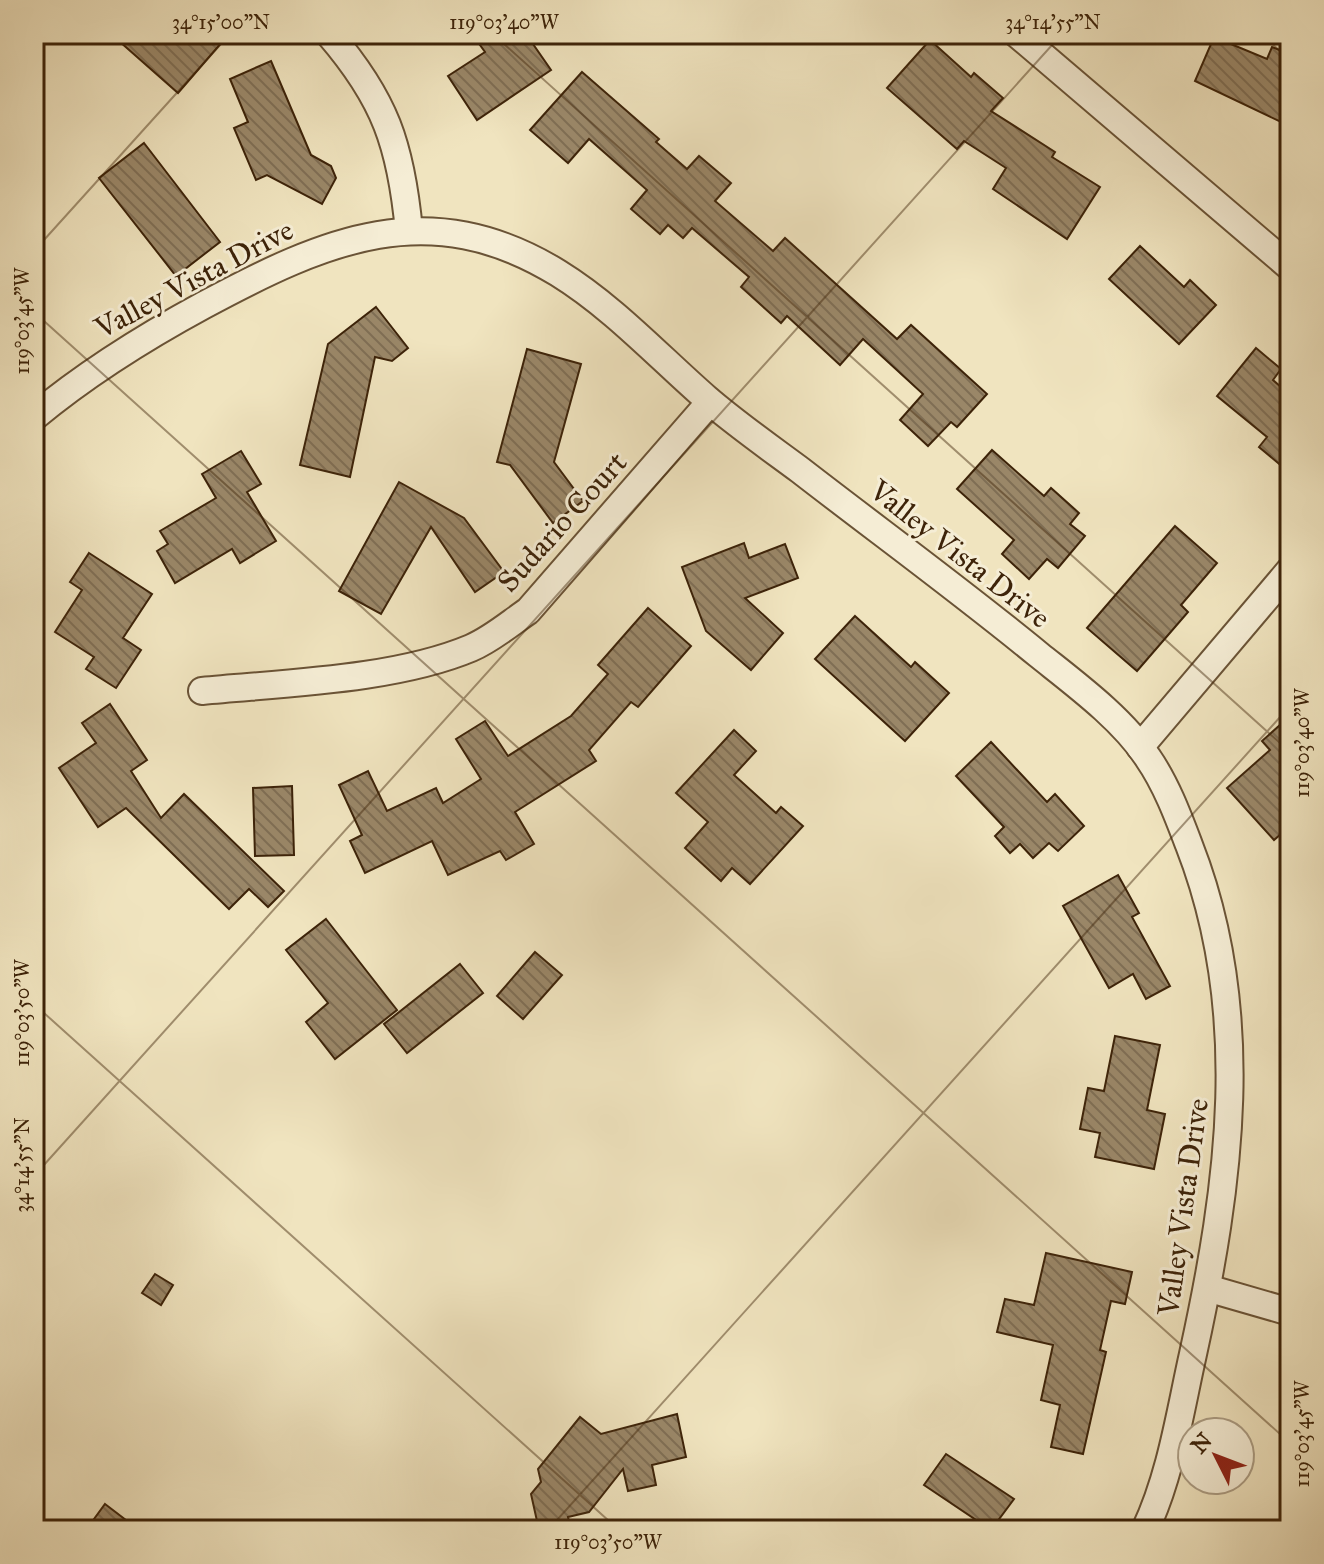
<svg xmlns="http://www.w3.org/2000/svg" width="1324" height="1564" font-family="'IM FELL Great Primer',serif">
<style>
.building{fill:url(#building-back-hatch);stroke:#3d2309;stroke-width:2}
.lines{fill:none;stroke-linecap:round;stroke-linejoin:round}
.minor-casing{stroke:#6a5336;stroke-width:30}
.minor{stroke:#f5edd5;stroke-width:26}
.ticks{fill:none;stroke:#3d2309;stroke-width:2;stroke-opacity:0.45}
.labels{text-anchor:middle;stroke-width:6;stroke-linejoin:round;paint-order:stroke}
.street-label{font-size:30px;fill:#3d2309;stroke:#f5edd5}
.neatline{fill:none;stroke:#3d2309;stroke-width:3}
.ticks-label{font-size:20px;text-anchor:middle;fill:#3d2309}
</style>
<defs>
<pattern id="building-back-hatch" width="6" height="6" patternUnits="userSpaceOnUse" patternTransform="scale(2)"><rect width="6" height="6" fill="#9a8768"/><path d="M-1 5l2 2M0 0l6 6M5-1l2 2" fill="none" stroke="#7f6e54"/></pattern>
</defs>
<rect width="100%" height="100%" fill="#f0e4bf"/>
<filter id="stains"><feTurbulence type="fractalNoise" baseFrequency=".0025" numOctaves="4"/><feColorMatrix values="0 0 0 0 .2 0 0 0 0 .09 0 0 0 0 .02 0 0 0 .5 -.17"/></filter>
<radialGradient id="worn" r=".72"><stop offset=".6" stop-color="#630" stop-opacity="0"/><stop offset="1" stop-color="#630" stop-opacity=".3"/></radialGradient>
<g class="building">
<polygon points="111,34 229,34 178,93"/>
<polygon points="472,34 526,34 551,70 477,120 448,76 485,52"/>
<polygon points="1214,37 1267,59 1272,47 1290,54 1290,101 1281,122 1195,81"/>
<polygon points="930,40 971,77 974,73 1003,98 991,111 1055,152 1052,157 1100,187 1067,239 993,189 1006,168 964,141 957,149 887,88"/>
<polygon points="271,61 311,155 331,166 336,178 322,204 267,175 256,180 234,128 248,122 230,79"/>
<polygon points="582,72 659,139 656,142 687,169 699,156 731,183 715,201 773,251 785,238 897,339 911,325 987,394 957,427 951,422 928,446 900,420 923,394 863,339 840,365 787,316 781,323 741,287 749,277 692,228 683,238 668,225 660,234 631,209 647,190 589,139 568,163 530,130"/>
<polygon points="144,143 220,242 176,276 99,178"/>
<polygon points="1140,246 1184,287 1190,280 1216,305 1179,344 1109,279"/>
<polygon points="376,307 408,348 392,361 375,357 350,477 300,465 328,344"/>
<polygon points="1256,348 1281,369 1273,380 1290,395 1290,473 1259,447 1267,437 1217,396"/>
<polygon points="527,349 581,364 554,462 583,501 553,523 510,465 497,462"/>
<polygon points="992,450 1044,496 1051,488 1079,513 1070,524 1085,536 1058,568 1047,559 1029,579 1002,554 1014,540 957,489"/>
<polygon points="241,451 261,484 247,492 276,541 240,563 232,549 175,583 157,551 168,544 160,531 216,498 202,474"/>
<polygon points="399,482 464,518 504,572 475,592 431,527 381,614 339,591"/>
<polygon points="1175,526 1217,563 1181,605 1188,612 1137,671 1087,628"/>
<polygon points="744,543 749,558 785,544 798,578 745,598 783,633 751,670 706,631 682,567"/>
<polygon points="89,553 152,594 123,638 141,650 116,688 86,669 94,657 55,632 82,590 70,582"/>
<polygon points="648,608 691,646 638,707 631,702 589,750 596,761 515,812 534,844 506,860 500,851 448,875 432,841 365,873 350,841 362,835 339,785 368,771 387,811 436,788 443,803 481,779 456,739 485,721 508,756 571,716 608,674 598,665"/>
<polygon points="855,616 911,667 915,662 949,693 905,741 815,659"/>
<polygon points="110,704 147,760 131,771 161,818 184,794 284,891 268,907 249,889 229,909 126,808 98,827 59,768 96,743 82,723"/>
<polygon points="1280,725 1288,734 1290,732 1290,795 1280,804 1290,816 1290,826 1274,840 1227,788 1270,750 1262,741"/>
<polygon points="734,730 756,751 734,775 776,813 781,807 803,826 750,884 732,868 721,881 685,848 708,822 676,793"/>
<polygon points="991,742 1047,802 1055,794 1084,826 1058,851 1049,843 1033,858 1020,844 1010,853 995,836 1004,827 956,776"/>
<polygon points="292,786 294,855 255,856 253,788"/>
<polygon points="1118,875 1139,913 1132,917 1170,986 1146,999 1133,974 1109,988 1063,906"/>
<polygon points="326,919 397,1010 335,1059 306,1022 328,1003 286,950"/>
<polygon points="535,952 562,975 523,1019 497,996"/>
<polygon points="460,964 483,993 407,1053 384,1024"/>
<polygon points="1115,1036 1160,1045 1147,1110 1165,1114 1154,1169 1095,1157 1100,1133 1080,1129 1088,1088 1104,1091"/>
<polygon points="1046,1253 1132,1272 1125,1304 1111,1301 1100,1350 1106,1352 1083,1454 1051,1447 1060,1405 1041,1400 1053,1345 997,1332 1005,1299 1034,1305"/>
<polygon points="155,1274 173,1285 161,1305 142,1293"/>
<polygon points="677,1414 686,1457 652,1465 656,1485 628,1491 623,1469 589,1512 568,1517 571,1530 539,1530 531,1494 541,1482 538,1469 580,1417 601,1434"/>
<polygon points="946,1454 1014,1499 991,1530 924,1485"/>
<polygon points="105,1504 139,1530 86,1530"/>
</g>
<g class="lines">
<g class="minor-casing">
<g id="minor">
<path d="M 329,34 C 385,99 401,145 409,231"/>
<polyline points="1017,34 1290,267"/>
<path d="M 34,417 C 88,372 143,338 204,305 C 325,240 429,194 558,273 C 613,307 658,356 706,398 C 736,424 769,447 800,470 C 880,532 961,591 1039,655 C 1074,683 1123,719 1148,758 C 1166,784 1178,816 1189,845 C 1254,1011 1230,1185 1193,1354 C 1180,1412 1171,1475 1145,1530"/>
<path d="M 202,691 C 284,683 395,680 471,648 C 492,639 509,624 528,611 L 710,402"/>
<polyline points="1140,747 1290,570"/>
<polyline points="1207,1288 1290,1312"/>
</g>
</g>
<use href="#minor" class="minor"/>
</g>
<path class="ticks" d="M 493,34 L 1290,752M 1261,34 L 1290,60M 34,251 L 230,34M 34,312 L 1290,1443M 34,1004 L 619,1530M 34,1176 L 1062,34M 548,1530 L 1290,706"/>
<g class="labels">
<g class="street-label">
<text transform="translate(194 279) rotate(-28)" y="10">Valley Vista Drive</text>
<text transform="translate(562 522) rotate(-48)" y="10">Sudario Court</text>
<text transform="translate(960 554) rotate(38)" y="10">Valley Vista Drive</text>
<text transform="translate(1183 1207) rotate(-82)" y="10">Valley Vista Drive</text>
</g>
</g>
<rect width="1324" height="1564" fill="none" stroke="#f0e4bf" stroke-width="88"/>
<g transform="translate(1216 1456) rotate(312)"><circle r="38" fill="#f5edd5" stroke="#ab9c83" stroke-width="2"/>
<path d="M0-6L14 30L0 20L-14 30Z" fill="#8f2418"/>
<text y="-12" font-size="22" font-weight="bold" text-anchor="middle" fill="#3d2309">N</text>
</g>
<rect x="44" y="44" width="1236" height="1476" class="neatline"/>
<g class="ticks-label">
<text x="221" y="29">34°15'00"N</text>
<text x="504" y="29">119°03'40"W</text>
<text x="1053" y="29">34°14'55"N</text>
<text transform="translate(22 321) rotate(-90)" y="7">119°03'45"W</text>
<text transform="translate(1302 743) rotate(-90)" y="7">119°03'40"W</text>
<text transform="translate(22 1013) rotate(-90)" y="7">119°03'50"W</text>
<text transform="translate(22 1165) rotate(-90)" y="7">34°14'55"N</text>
<text transform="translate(1302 1434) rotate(-90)" y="7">119°03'45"W</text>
<text x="608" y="1549">119°03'50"W</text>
</g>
<rect width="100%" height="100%" filter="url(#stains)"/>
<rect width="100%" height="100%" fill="url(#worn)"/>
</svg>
